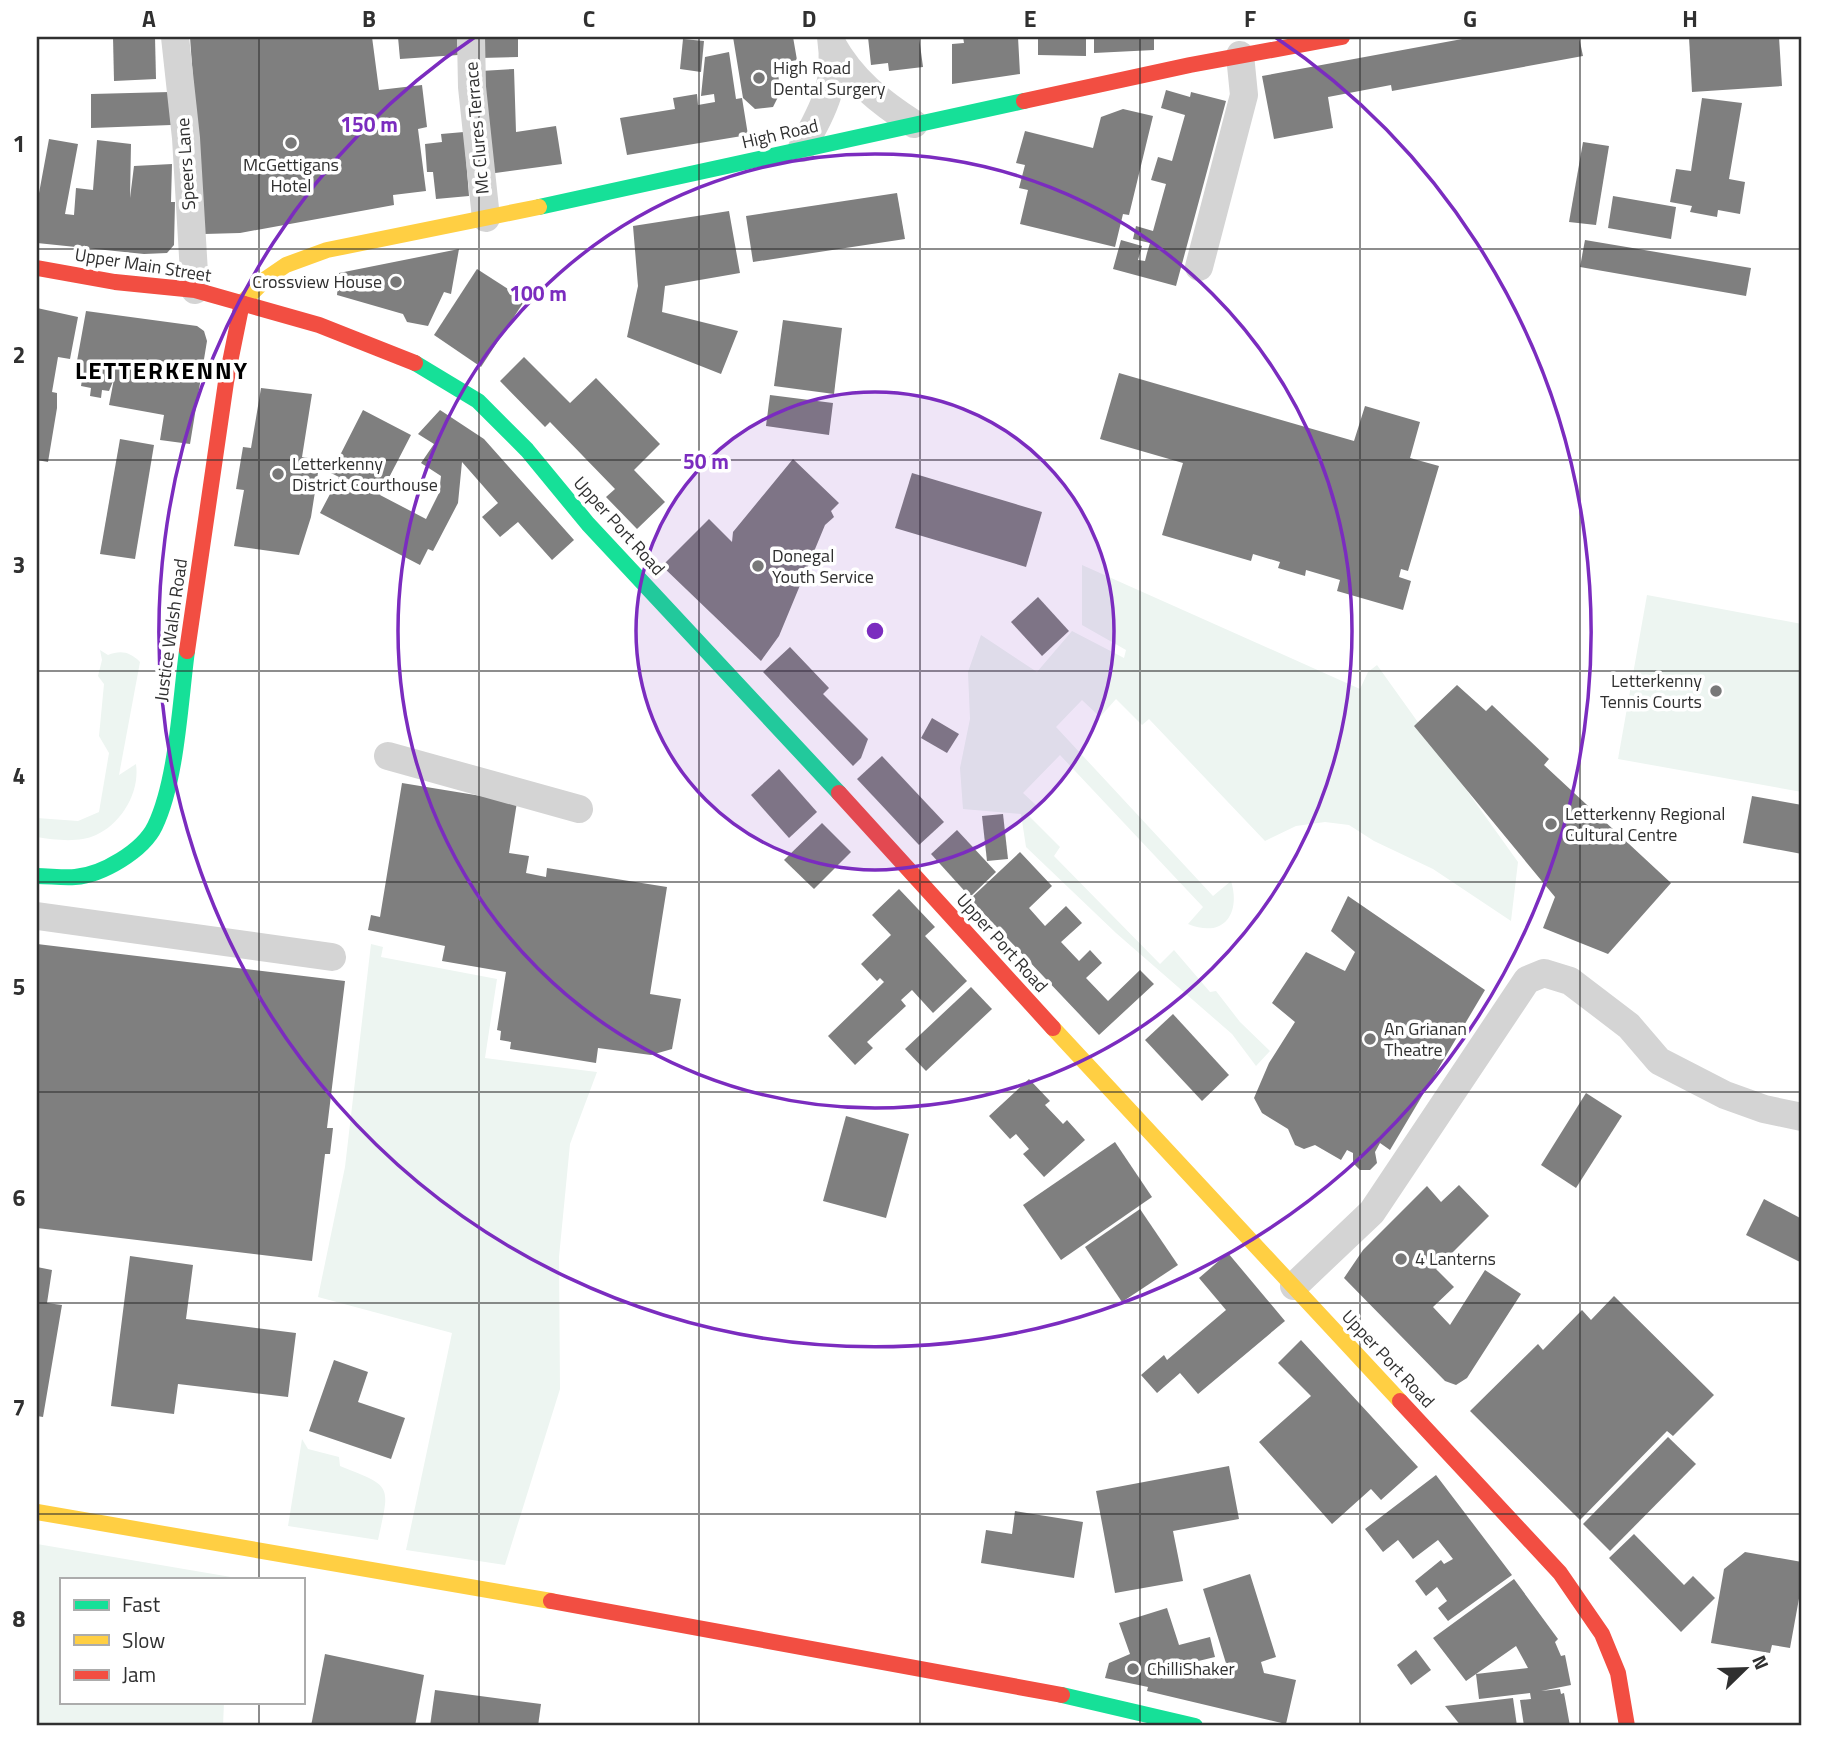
<svg xmlns="http://www.w3.org/2000/svg" width="1839" height="1763" font-family="'Titillium Web',sans-serif">
<style>
.green{fill:#edf5f1}
.building{fill:#7f7f7f}
.lines{fill:none;stroke-linecap:round;stroke-linejoin:round}
.street{stroke:#d4d4d4;stroke-width:28}
.fast{stroke:#16e098;stroke-width:16}
.slow{stroke:#ffcf43;stroke-width:16}
.jam{stroke:#f24e42;stroke-width:16}
.grid{fill:none;stroke:#303030;stroke-width:2;stroke-opacity:0.55}
.ring{fill:none;stroke:#7b2cbf;stroke-width:3.5}
.poi-dot{fill:#787878;stroke:#fff;stroke-width:2.5}
.labels{text-anchor:middle;stroke-width:7;stroke-linejoin:round;paint-order:stroke}
.poi-label{font-size:18px;fill:#303030;stroke:#fff;text-anchor:start}
.street-label{font-size:18px;fill:#303030;stroke:#fff}
.district-label{font-size:24px;font-weight:bold;letter-spacing:2px;fill:#000;stroke:#fff}
.centre{fill:#7b2cbf;stroke:#fff;stroke-width:3.5}
.ring-label{font-size:21px;text-anchor:middle;font-weight:bold;fill:#7b2cbf;stroke:#fff;stroke-width:7;stroke-linejoin:round;paint-order:stroke}
.neatline{fill:none;stroke:#303030;stroke-width:2.5}
.grid-label{font-size:23px;text-anchor:middle;font-weight:bold;fill:#303030}
</style>
<rect width="100%" height="100%" fill="#fff"/>
<g class="green">
<path d="M 1082,565 L 1360,689 L 1368,672 L 1377,665 L 1518,862 L 1511,921 L 1433,869 L 1374,841 L 1349,825 L 1325,822 L 1296,826 L 1265,841 L 1149,719 L 1142,725 L 1116,699 L 1100,717 L 1082,700 L 1056,727 L 1213,896 L 1231,881 C 1241,913 1224,939 1188,924 L 1203,907 L 1060,755 L 1023,793 L 1037,806 L 1028,815 L 1060,847 L 1054,856 L 1160,964 L 1174,950 L 1210,992 L 1216,991 L 1240,1022 L 1270,1051 L 1256,1066 L 1232,1034 L 1116,933 L 1026,847 L 1021,814 L 963,809 L 960,768 L 970,719 L 968,672 L 981,635 L 1037,672 L 1072,631 L 1124,658 L 1126,650 L 1082,625 Z"/>
<polygon points="1647,595 1802,624 1802,792 1618,759"/>
<path d="M 100,650 L 108,655 C 121,650 130,652 140,662 L 119,775 L 136,764 C 140,792 122,823 96,835 C 79,843 55,840 37,837 L 37,818 L 78,821 L 99,812 L 109,753 L 99,736 L 104,684 L 98,676 L 102,660 Z"/>
<polygon points="371,944 383,947 381,957 497,979 485,1058 597,1072 570,1144 559,1257 560,1389 505,1565 406,1550 452,1333 318,1297 345,1167"/>
<path d="M 302,1439 L 308,1449 L 339,1457 L 340,1466 C 393,1487 390,1484 378,1540 L 288,1526 Z"/>
<polygon points="37,1544 231,1577 61,1579 61,1702 224,1702 223,1726 37,1726"/>
</g>
<g class="building">
<polygon points="113,37 155,37 156,79 114,81"/>
<polygon points="190,37 372,37 379,90 422,85 427,127 418,129 426,191 393,195 394,205 240,233 204,234"/>
<polygon points="398,37 457,37 458,55 400,59"/>
<polygon points="479,37 518,37 518,57 480,58"/>
<polygon points="733,37 793,37 797,60 776,64 781,91 773,107 755,109 743,98"/>
<polygon points="868,37 919,37 923,67 889,71 888,63 871,65"/>
<polygon points="963,37 1018,37 1020,74 952,84 952,44 964,43"/>
<polygon points="1038,37 1086,37 1086,56 1038,55"/>
<polygon points="1094,37 1154,37 1154,50 1094,53"/>
<polygon points="1473,37 1579,37 1583,56 1392,91 1391,85 1328,97 1333,128 1274,139 1262,76"/>
<polygon points="1689,37 1779,37 1782,86 1692,92"/>
<polygon points="683,39 704,41 701,72 680,69"/>
<polygon points="729,52 736,99 742,98 748,135 627,155 620,118 675,109 673,98 697,94 698,105 715,102 714,94 701,96 705,57"/>
<polygon points="514,69 516,132 556,126 562,164 488,174 481,71"/>
<polygon points="1166,90 1190,97 1191,92 1226,101 1176,286 1113,269 1121,240 1142,246 1138,260 1145,261 1147,253 1150,243 1133,239 1136,226 1153,231 1166,184 1151,180 1158,157 1172,161 1185,115 1161,108"/>
<polygon points="170,92 171,125 91,128 91,94"/>
<polygon points="1702,98 1742,103 1729,179 1745,182 1740,214 1718,210 1717,217 1690,212 1692,206 1670,202 1676,169 1691,171"/>
<polygon points="1123,109 1153,116 1129,215 1123,214 1115,247 1020,224 1028,190 1019,188 1025,165 1016,163 1025,131 1093,148 1101,117"/>
<polygon points="464,132 469,196 436,199 433,172 427,172 425,144 442,142 441,134"/>
<polygon points="49,139 78,144 65,214 74,215 76,188 93,190 97,140 131,144 130,198 134,166 172,164 171,202 175,202 174,245 167,253 144,254 37,243 37,204"/>
<polygon points="1583,142 1609,146 1596,225 1569,222"/>
<polygon points="897,193 905,239 753,262 746,216"/>
<polygon points="1613,196 1676,207 1671,239 1608,228"/>
<polygon points="729,211 740,273 665,286 662,312 738,331 721,374 627,337 638,286 633,226"/>
<polygon points="1585,240 1751,268 1746,296 1580,267"/>
<polygon points="459,249 451,294 444,292 428,326 407,322 403,314 337,295 339,273"/>
<polygon points="477,269 525,300 481,367 434,335"/>
<polygon points="37,308 78,317 70,359 58,357 52,392 57,393 57,408 48,462 37,460"/>
<polygon points="86,311 197,326 204,331 207,341 190,444 160,440 164,415 109,405 114,379 109,391 102,390 101,398 90,396 91,388 81,386 83,374 75,372"/>
<polygon points="783,320 842,328 834,394 774,386"/>
<polygon points="524,357 570,403 596,378 660,444 634,470 665,502 637,529 606,497 615,489 550,422 545,427 500,381"/>
<polygon points="1119,373 1354,441 1365,406 1420,422 1410,458 1439,466 1408,571 1401,569 1399,577 1411,581 1403,610 1337,591 1340,580 1306,570 1305,576 1278,568 1280,562 1253,554 1251,561 1162,535 1183,463 1100,439"/>
<polygon points="261,388 312,394 302,457 320,460 311,517 299,555 234,546 244,490 236,489 243,447 251,448"/>
<polygon points="770,395 833,403 829,435 766,426"/>
<polygon points="363,410 411,435 380,495 426,519 439,493 441,476 421,463 434,444 418,434 440,410 484,439 574,540 552,560 518,522 500,537 482,517 498,503 462,462 458,503 433,551 428,549 420,565 320,513 339,477 331,473"/>
<polygon points="120,439 154,445 135,559 100,554"/>
<polygon points="793,459 839,503 831,511 834,517 825,525 779,636 761,661 662,566 709,519 732,542 733,532"/>
<polygon points="912,473 1042,512 1026,567 895,528"/>
<polygon points="1038,597 1069,631 1042,656 1011,622"/>
<polygon points="790,647 829,688 823,694 868,739 861,758 853,766 763,672"/>
<polygon points="1457,685 1486,711 1492,705 1549,759 1544,765 1671,883 1608,954 1543,928 1555,897 1414,726"/>
<polygon points="932,718 959,734 947,753 921,738"/>
<polygon points="882,756 944,822 919,845 857,779"/>
<polygon points="779,769 817,812 789,838 751,795"/>
<polygon points="402,783 517,802 509,853 529,856 526,873 546,877 547,868 667,887 650,994 681,999 672,1049 651,1055 598,1048 596,1063 510,1049 511,1042 500,1040 501,1031 497,1030 506,972 442,961 445,946 368,930 371,915 380,917"/>
<polygon points="1752,796 1802,805 1802,854 1743,843"/>
<polygon points="1003,814 1008,859 987,861 982,816"/>
<polygon points="822,823 851,852 814,889 784,860"/>
<polygon points="957,830 996,872 970,897 931,854"/>
<polygon points="1020,852 1052,886 1029,908 1045,926 1066,906 1082,923 1061,942 1079,961 1090,950 1102,963 1086,978 1108,1001 1140,970 1154,984 1099,1035 970,899"/>
<polygon points="899,889 935,927 925,936 967,981 933,1013 912,990 901,1000 906,1006 867,1042 873,1048 855,1065 828,1036 884,982 880,978 877,981 861,964 891,935 872,915"/>
<polygon points="1348,896 1485,990 1390,1150 1380,1143 1375,1152 1377,1163 1370,1170 1360,1170 1353,1163 1353,1153 1347,1150 1341,1160 1315,1145 1304,1149 1295,1145 1288,1129 1262,1113 1254,1098 1269,1063 1295,1022 1272,1003 1306,952 1345,971 1355,952 1331,931"/>
<polygon points="37,944 345,981 327,1128 333,1128 330,1154 325,1154 312,1261 37,1228"/>
<polygon points="971,987 992,1009 926,1071 905,1049"/>
<polygon points="1173,1014 1229,1075 1202,1101 1145,1040"/>
<polygon points="1029,1079 1050,1101 1045,1105 1063,1124 1067,1120 1085,1140 1044,1177 1023,1154 1029,1149 1016,1134 1010,1139 989,1116"/>
<polygon points="1586,1093 1622,1116 1576,1188 1541,1165"/>
<polygon points="846,1116 909,1134 886,1218 823,1201"/>
<polygon points="1115,1142 1152,1197 1061,1260 1023,1205"/>
<polygon points="1459,1185 1489,1216 1436,1269 1454,1287 1433,1307 1450,1325 1485,1270 1521,1294 1467,1378 1456,1385 1445,1381 1344,1278 1363,1250 1427,1186 1441,1202"/>
<polygon points="1764,1199 1802,1219 1802,1263 1746,1235"/>
<polygon points="1140,1209 1178,1265 1122,1302 1085,1247"/>
<polygon points="1228,1253 1285,1321 1198,1394 1180,1373 1157,1393 1141,1375 1164,1355 1167,1360 1226,1310 1199,1278"/>
<polygon points="130,1256 193,1265 186,1319 296,1333 288,1397 178,1384 174,1414 111,1406"/>
<polygon points="37,1267 52,1270 47,1303 62,1305 43,1417 37,1416"/>
<polygon points="1614,1296 1714,1395 1673,1436 1667,1431 1580,1520 1470,1411 1538,1344 1543,1350 1582,1310 1591,1320"/>
<polygon points="1301,1340 1418,1467 1381,1500 1371,1489 1332,1524 1259,1442 1311,1396 1278,1363"/>
<polygon points="334,1360 368,1372 358,1402 405,1418 391,1459 309,1431"/>
<polygon points="1668,1437 1696,1464 1610,1551 1583,1524"/>
<polygon points="1229,1466 1239,1519 1173,1531 1183,1581 1115,1593 1096,1491"/>
<polygon points="1436,1475 1512,1575 1448,1621 1438,1608 1447,1601 1437,1587 1426,1596 1415,1581 1441,1560 1444,1564 1453,1559 1438,1540 1413,1559 1398,1540 1383,1552 1365,1529"/>
<polygon points="1015,1511 1083,1522 1074,1578 981,1563 986,1530 1012,1534"/>
<polygon points="1634,1534 1684,1585 1693,1576 1715,1598 1681,1632 1609,1558"/>
<polygon points="1745,1552 1802,1562 1802,1582 1790,1648 1772,1645 1770,1653 1711,1643 1724,1569"/>
<polygon points="1250,1574 1276,1657 1261,1662 1264,1673 1296,1680 1286,1724 1147,1691 1148,1687 1105,1678 1109,1663 1130,1654 1119,1623 1167,1608 1179,1645 1210,1637 1215,1657 1190,1663 1229,1673 1203,1589"/>
<polygon points="1514,1579 1558,1639 1555,1642 1561,1656 1565,1655 1571,1685 1541,1691 1560,1689 1561,1694 1564,1693 1570,1726 1524,1726 1520,1700 1531,1699 1530,1693 1479,1699 1476,1674 1528,1668 1516,1646 1466,1681 1433,1638"/>
<polygon points="1416,1650 1431,1670 1411,1685 1397,1665"/>
<polygon points="325,1654 424,1675 415,1726 311,1726"/>
<polygon points="435,1690 541,1704 538,1726 430,1726"/>
<polygon points="1513,1698 1517,1726 1461,1726 1445,1706"/>
</g>
<g class="lines">
<g class="street">
<polyline points="175,37 186,138 195,290"/>
<polyline points="471,37 472,87 486,218"/>
<path d="M 832,44 C 852,80 880,102 914,124"/>
<path d="M 802,148 C 824,108 838,84 831,37"/>
<polyline points="1199,267 1244,95 1240,55"/>
<polyline points="388,756 579,809"/>
<polyline points="37,916 332,957"/>
<polyline points="1294,1286 1372,1212 1527,980 1544,973 1570,981 1629,1026 1659,1061 1725,1095 1764,1109 1802,1117"/>
</g>
<g class="fast">
<polyline points="539,207 1024,101"/>
<polyline points="415,363 478,401 527,450 588,524 839,793"/>
<path d="M 37,876 C 49,876 63,878 75,877 C 102,875 143,851 155,826 C 177,780 180,702 187,651"/>
<polyline points="1062,1695 1195,1726"/>
</g>
<g class="slow">
<polyline points="242,303 267,278 286,265 327,250 539,207"/>
<polyline points="1053,1028 1400,1401"/>
<polyline points="37,1512 551,1601"/>
</g>
<g class="jam">
<polyline points="1024,101 1190,65 1342,37"/>
<polyline points="37,268 115,282 195,290 319,325 415,363"/>
<polyline points="187,651 226,382 242,303"/>
<polyline points="839,793 1053,1028"/>
<polyline points="1400,1401 1560,1573 1602,1634 1618,1673 1627,1726"/>
<polyline points="551,1601 1062,1695"/>
</g>
</g>
<path class="grid" d="M 259,37 L 259,1579M 479,37 L 479,1726M 699,37 L 699,1726M 920,37 L 920,1726M 1140,37 L 1140,1726M 1360,37 L 1360,1726M 1580,37 L 1580,1726M 37,249 L 1802,249M 37,460 L 1802,460M 37,671 L 1802,671M 37,882 L 1802,882M 37,1092 L 1802,1092M 37,1303 L 1802,1303M 37,1514 L 1802,1514M 259,1702 L 259,1726"/>
<circle cx="875" cy="631" r="239" fill="#7b2cbf" fill-opacity=".12"/>
<g class="ring">
<circle cx="875" cy="631" r="239"/>
<circle cx="875" cy="631" r="477"/>
<path d="M1275 37A716 716 0 1 1 475 37"/>
</g>
<g class="poi-dot">
<circle cx="759" cy="78" r="7"/>
<circle cx="291" cy="143" r="7"/>
<circle cx="396" cy="282" r="7"/>
<circle cx="278" cy="474" r="7"/>
<circle cx="758" cy="566" r="7"/>
<circle cx="1716" cy="691" r="7"/>
<circle cx="1551" cy="824" r="7"/>
<circle cx="1370" cy="1039" r="7"/>
<circle cx="1401" cy="1259" r="7"/>
<circle cx="1133" cy="1669" r="7"/>
</g>
<g class="labels">
<g class="poi-label">
<text x="773" y="74">High Road<tspan x="773" dy="21">Dental Surgery</tspan></text>
<text x="291" y="171" text-anchor="middle">McGettigans<tspan x="291" dy="21">Hotel</tspan></text>
<text x="382" y="288" text-anchor="end">Crossview House</text>
<text x="292" y="470">Letterkenny<tspan x="292" dy="21">District Courthouse</tspan></text>
<text x="772" y="562">Donegal<tspan x="772" dy="21">Youth Service</tspan></text>
<text x="1702" y="687" text-anchor="end">Letterkenny<tspan x="1702" dy="21">Tennis Courts</tspan></text>
<text x="1565" y="820">Letterkenny Regional<tspan x="1565" dy="21">Cultural Centre</tspan></text>
<text x="1384" y="1035">An Grianan<tspan x="1384" dy="21">Theatre</tspan></text>
<text x="1415" y="1265">4 Lanterns</text>
<text x="1147" y="1675">ChilliShaker</text>
</g>
<g class="street-label">
<text transform="translate(477 128) rotate(-95)" y="6">Mc Clures Terrace</text>
<text transform="translate(780 134) rotate(-13)" y="6">High Road</text>
<text transform="translate(186 164) rotate(-94)" y="6">Speers Lane</text>
<text transform="translate(143 265) rotate(9)" y="6">Upper Main Street</text>
<text transform="translate(619 526) rotate(48)" y="6">Upper Port Road</text>
<text transform="translate(171 630) rotate(-82)" y="6">Justice Walsh Road</text>
<text transform="translate(1002 943) rotate(48)" y="6">Upper Port Road</text>
<text transform="translate(1388 1359) rotate(47)" y="6">Upper Port Road</text>
</g>
<g class="district-label">
<text x="162" y="379">LETTERKENNY</text>
</g>
</g>
<circle cx="875" cy="631" r="10" class="centre"/>
<g class="ring-label">
<text x="369" y="132">150 m</text>
<text x="538" y="301">100 m</text>
<text x="706" y="469">50 m</text>
</g>
<rect width="1839" height="1763" fill="none" stroke="#ffffff" stroke-width="77"/>
<rect x="60" y="1578" width="245" height="126" fill="#ffffff" stroke="#acacac" stroke-width="2"/>
<rect x="74" y="1600" width="35" height="10" fill="#16e098" stroke="#acacac" stroke-width="2"/>
<text x="122" y="1612" font-size="21" fill="#303030">Fast</text>
<rect x="74" y="1635" width="35" height="10" fill="#ffcf43" stroke="#acacac" stroke-width="2"/>
<text x="122" y="1648" font-size="21" fill="#303030">Slow</text>
<rect x="74" y="1670" width="35" height="10" fill="#f24e42" stroke="#acacac" stroke-width="2"/>
<text x="122" y="1682" font-size="21" fill="#303030">Jam</text>
<g transform="translate(1745 1669) rotate(67)" stroke="#ffffff" stroke-width="5" paint-order="stroke">
<path d="M0-5L12 26L0 18L-12 26Z" fill="#303030"/>
<text y="-10" font-size="19" font-weight="bold" text-anchor="middle" fill="#303030">N</text>
</g>
<rect x="38" y="38" width="1762" height="1686" class="neatline"/>
<g class="grid-label">
<text x="149" y="27">A</text>
<text x="369" y="27">B</text>
<text x="589" y="27">C</text>
<text x="809" y="27">D</text>
<text x="1030" y="27">E</text>
<text x="1250" y="27">F</text>
<text x="1470" y="27">G</text>
<text x="1690" y="27">H</text>
<text x="19" y="152">1</text>
<text x="19" y="363">2</text>
<text x="19" y="573">3</text>
<text x="19" y="784">4</text>
<text x="19" y="995">5</text>
<text x="19" y="1206">6</text>
<text x="19" y="1416">7</text>
<text x="19" y="1627">8</text>
</g>
</svg>
